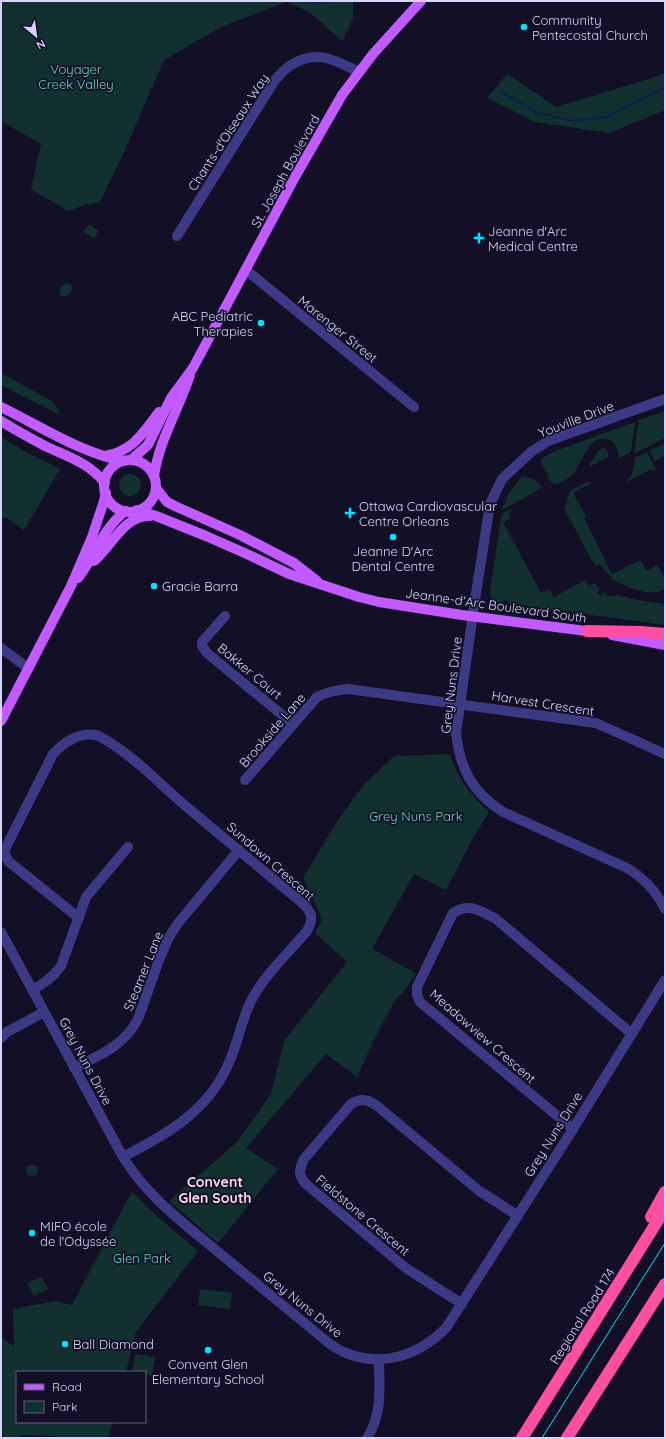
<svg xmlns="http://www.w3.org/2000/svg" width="666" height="1439" font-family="Quicksand,sans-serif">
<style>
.green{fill:#12302f}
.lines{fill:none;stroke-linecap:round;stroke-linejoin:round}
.stream{stroke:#0c2248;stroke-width:2.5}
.minor{stroke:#3d3a85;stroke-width:10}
.major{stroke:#c25bff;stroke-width:10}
.highway{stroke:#ff4fa3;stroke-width:12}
.tram{stroke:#00e5ff;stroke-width:1}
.poi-dot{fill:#00e5ff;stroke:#130f26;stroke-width:1.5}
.labels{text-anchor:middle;stroke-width:3.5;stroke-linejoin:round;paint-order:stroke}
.poi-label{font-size:13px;fill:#d9d4ff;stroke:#130f26;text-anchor:start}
.park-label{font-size:13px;fill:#5fe0c0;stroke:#130f26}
.street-label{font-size:13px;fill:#d9d4ff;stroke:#130f26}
.neighbourhood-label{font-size:14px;font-weight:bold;fill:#ffd6f0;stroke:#130f26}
</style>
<rect width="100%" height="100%" fill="#130f26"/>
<g class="green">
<polygon points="1,1 353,1 353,19 342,41 308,11 286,2 221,27 164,60 125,150 100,202 84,205 68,211 31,189 41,144 1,121"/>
<polygon points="665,73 665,110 609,133 535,122 487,98 507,74 556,107 649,79"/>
<polygon points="90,224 98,231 95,237 93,238 83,232"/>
<polygon points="65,284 70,284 72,286 71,293 66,296 60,296 60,288"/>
<polygon points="1,373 53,402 61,415 1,385"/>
<polygon points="665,411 665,438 636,453 634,453 639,420"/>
<path d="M 635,422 L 631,452 L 619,458 C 618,451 617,441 607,439 C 586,434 582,468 570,477 C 566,480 560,482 556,484 L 551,483 L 540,459 L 555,451 Z"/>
<polygon points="1,437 29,454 60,469 24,530 7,518 1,518"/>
<polygon points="665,443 665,455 655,461 649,451"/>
<polygon points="604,448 608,452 608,457 591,466 590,464 598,451"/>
<polygon points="647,452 656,470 654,471 652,469 628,481 626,481 632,475 635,458"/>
<circle cx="130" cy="485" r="11"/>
<polygon points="522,476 534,479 542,487 536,491 535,492 502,510 509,493"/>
<path d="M 587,482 L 592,483 L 573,493 L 586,517 L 584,518 L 612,574 L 640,560 L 647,571 L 656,566 L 658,567 L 665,579 L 665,588 C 654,600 623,585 611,579 L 612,577 L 603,569 L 603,567 L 599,564 L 596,566 L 591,559 L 564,508 L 570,491 Z"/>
<polygon points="512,509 509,514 511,518 503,522 541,593 549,589 554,597 585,580 588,586 594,583 600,589 597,593 601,596 604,592 608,596 612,596 618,595 637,600 665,604 665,625 519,605 519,604 513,603 512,605 508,604 509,601 503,600 503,603 494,602 490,596 490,591 501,518 503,513"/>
<path d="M 450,754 C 456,777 472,796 489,812 L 472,840 L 446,890 L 414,874 L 372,949 L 416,973 L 405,990 L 395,1000 L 374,1040 L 357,1077 L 326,1054 L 246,1148 L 278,1169 L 218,1243 L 169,1201 L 238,1141 L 271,1094 L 284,1041 L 347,962 L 315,933 L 322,919 L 303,878 L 338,820 L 362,787 L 394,756 Z"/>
<circle cx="32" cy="1170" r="6"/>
<polygon points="132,1191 149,1209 198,1251 136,1332 126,1372 17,1372 17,1422 113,1422 108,1438 60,1438 57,1436 20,1435 19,1438 3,1438 4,1436 1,1431 1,1337 14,1347 13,1309 56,1301 72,1305"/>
<polygon points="41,1277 48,1289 34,1296 27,1283"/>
<polygon points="200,1289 232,1293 230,1309 198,1305"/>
<polygon points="135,1354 155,1357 152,1376 145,1375 145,1372 132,1372"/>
</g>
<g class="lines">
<g class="stream">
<polyline points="307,1 325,3 329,1"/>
<polyline points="501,92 538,113 574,121 605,117 665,88"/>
</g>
<g class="minor">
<path d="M 177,236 L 275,80 C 280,75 285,68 291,65 C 317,49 335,60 359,72"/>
<polyline points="246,270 414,407"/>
<path d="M 665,399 L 548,441 L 531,452 L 502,479 L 490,504 L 475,600 L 456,733 C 460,769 472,792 503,812 L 627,868 C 644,878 656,891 665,909"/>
<polyline points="225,616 202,642 202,646 207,653 293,724"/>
<polyline points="1,648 28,668"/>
<path d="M 245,780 L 317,697 C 327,692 336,690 348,689 L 596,723 L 665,754"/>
<path d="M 79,918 L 8,861 L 4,851 L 53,754 C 63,743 79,732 96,735 C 99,735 103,739 106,740 C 134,757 157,781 181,802 C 220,835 260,868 300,901 C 311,911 315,917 307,931 C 290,951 264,976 252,999 C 241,1020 238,1044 228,1065 C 207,1112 167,1134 123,1157"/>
<path d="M 1,932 L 123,1157 C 147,1196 182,1222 217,1251 C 255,1282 292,1313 330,1344 C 335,1347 340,1351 346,1353 C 383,1368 419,1355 446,1328 L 573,1129 L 665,980"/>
<path d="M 32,990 C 44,984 53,977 61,966 L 86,897 L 128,847"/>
<polyline points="1,1038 7,1032 44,1012"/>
<path d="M 74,1068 C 100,1055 124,1046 138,1019 L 159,960 L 169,937 L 179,922 L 239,850"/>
<path d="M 573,1129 L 420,1002 L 417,995 L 417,987 L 453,913 C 470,902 480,911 496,919 L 632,1034"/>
<path d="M 462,1304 L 406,1268 L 306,1184 C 298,1176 299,1169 304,1159 L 351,1104 C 361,1098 366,1099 376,1105 L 478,1190 L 518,1216"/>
<path d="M 367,1438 C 383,1413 379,1388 379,1359"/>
</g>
<g class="major">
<path d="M 1,407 C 40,426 79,452 123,461"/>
<path d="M 1,421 C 15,430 30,438 45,446 C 68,457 88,462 105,483"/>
<path d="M 105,456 C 133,451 143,433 159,412"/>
<polyline points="131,460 148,445 171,398 193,368 295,177 342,95 373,54 421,1"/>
<circle cx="130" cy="486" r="26"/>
<path d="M 154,476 C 159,440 179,409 190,375"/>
<polyline points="156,488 167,502 177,507 240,535 269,550 294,563 317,581"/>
<polyline points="137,510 156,516 206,536 249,555 289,574 359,597 379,602 462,615 594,632"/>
<path d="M 94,561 C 112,546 124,515 150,516"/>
<path d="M 78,578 C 95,557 103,527 126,511"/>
<polyline points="612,635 665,645"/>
<polyline points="1,721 71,586 92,537 103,504 106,493"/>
</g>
<g class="highway">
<polyline points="587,631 641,632 665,634"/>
<polyline points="651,1217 665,1192"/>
<polyline points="522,1438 665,1209"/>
<polyline points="567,1438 665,1284"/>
</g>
<polyline class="tram" points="542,1438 665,1243"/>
</g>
<g class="poi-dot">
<circle cx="524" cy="27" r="4"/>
<path d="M477 232h4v4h4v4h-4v4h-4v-4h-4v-4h4z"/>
<circle cx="261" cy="323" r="4"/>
<path d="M348 507h4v4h4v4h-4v4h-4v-4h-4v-4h4z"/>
<circle cx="393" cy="537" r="4"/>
<circle cx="154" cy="586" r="4"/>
<circle cx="32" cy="1233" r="4"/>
<circle cx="65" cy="1344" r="4"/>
<circle cx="208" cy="1350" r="4"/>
</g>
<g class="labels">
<g class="poi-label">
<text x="532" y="25">Community<tspan x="532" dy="15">Pentecostal Church</tspan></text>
<text x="488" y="236">Jeanne d'Arc<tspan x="488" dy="15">Medical Centre</tspan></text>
<text x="253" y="321" text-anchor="end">ABC Pediatric<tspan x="253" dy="15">Therapies</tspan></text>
<text x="359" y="511">Ottawa Cardiovascular<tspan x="359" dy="15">Centre Orleans</tspan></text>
<text x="393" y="556" text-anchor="middle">Jeanne D'Arc<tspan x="393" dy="15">Dental Centre</tspan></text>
<text x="162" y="591">Gracie Barra</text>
<text x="40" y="1231">MIFO école<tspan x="40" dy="15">de l'Odyssée</tspan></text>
<text x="73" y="1349">Ball Diamond</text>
<text x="208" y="1369" text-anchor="middle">Convent Glen<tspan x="208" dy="15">Elementary School</tspan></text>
</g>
<g class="park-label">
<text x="76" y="74">Voyager<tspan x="76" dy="15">Creek Valley</tspan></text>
<text x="416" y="821">Grey Nuns Park</text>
<text x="142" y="1263">Glen Park</text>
</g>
<g class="street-label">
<text transform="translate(228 132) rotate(-57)" y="5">Chants-d'Oiseaux Way</text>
<text transform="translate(285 171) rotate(-61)" y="5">St. Joseph Boulevard</text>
<text transform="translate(338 329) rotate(39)" y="5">Marenger Street</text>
<text transform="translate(576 419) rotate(-21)" y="5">Youville Drive</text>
<text transform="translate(496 605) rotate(8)" y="5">Jeanne-d'Arc Boulevard South</text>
<text transform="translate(250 671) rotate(40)" y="5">Bakker Court</text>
<text transform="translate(451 685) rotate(-83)" y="5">Grey Nuns Drive</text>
<text transform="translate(543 703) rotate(9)" y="5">Harvest Crescent</text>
<text transform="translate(272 730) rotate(-49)" y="5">Brookside Lane</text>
<text transform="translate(271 861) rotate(41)" y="5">Sundown Crescent</text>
<text transform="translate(143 971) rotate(-68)" y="5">Steamer Lane</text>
<text transform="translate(483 1036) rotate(41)" y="5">Meadowview Crescent</text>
<text transform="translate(86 1061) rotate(62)" y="5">Grey Nuns Drive</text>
<text transform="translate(553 1134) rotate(-58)" y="5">Grey Nuns Drive</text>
<text transform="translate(363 1215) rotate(40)" y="5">Fieldstone Crescent</text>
<text transform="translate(303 1304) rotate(39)" y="5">Grey Nuns Drive</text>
<text transform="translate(582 1316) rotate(-58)" y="5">Regional Road 174</text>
</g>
<g class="neighbourhood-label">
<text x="215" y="1187">Convent<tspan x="215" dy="16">Glen South</tspan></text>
</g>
</g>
<rect width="666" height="1439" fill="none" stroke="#d9d4ff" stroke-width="4"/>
<rect x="16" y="1371" width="130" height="52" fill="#130f26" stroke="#625e7d"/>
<rect x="24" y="1384" width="20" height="6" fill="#c25bff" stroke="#625e7d"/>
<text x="52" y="1391" font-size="12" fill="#d9d4ff">Road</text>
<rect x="24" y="1401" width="20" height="12" fill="#12302f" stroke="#625e7d"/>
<text x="52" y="1411" font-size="12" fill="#d9d4ff">Park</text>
<g transform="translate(36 36) rotate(151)" stroke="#130f26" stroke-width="3" paint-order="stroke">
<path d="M0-3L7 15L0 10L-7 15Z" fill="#d9d4ff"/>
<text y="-6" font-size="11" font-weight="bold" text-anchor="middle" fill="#d9d4ff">N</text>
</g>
</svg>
